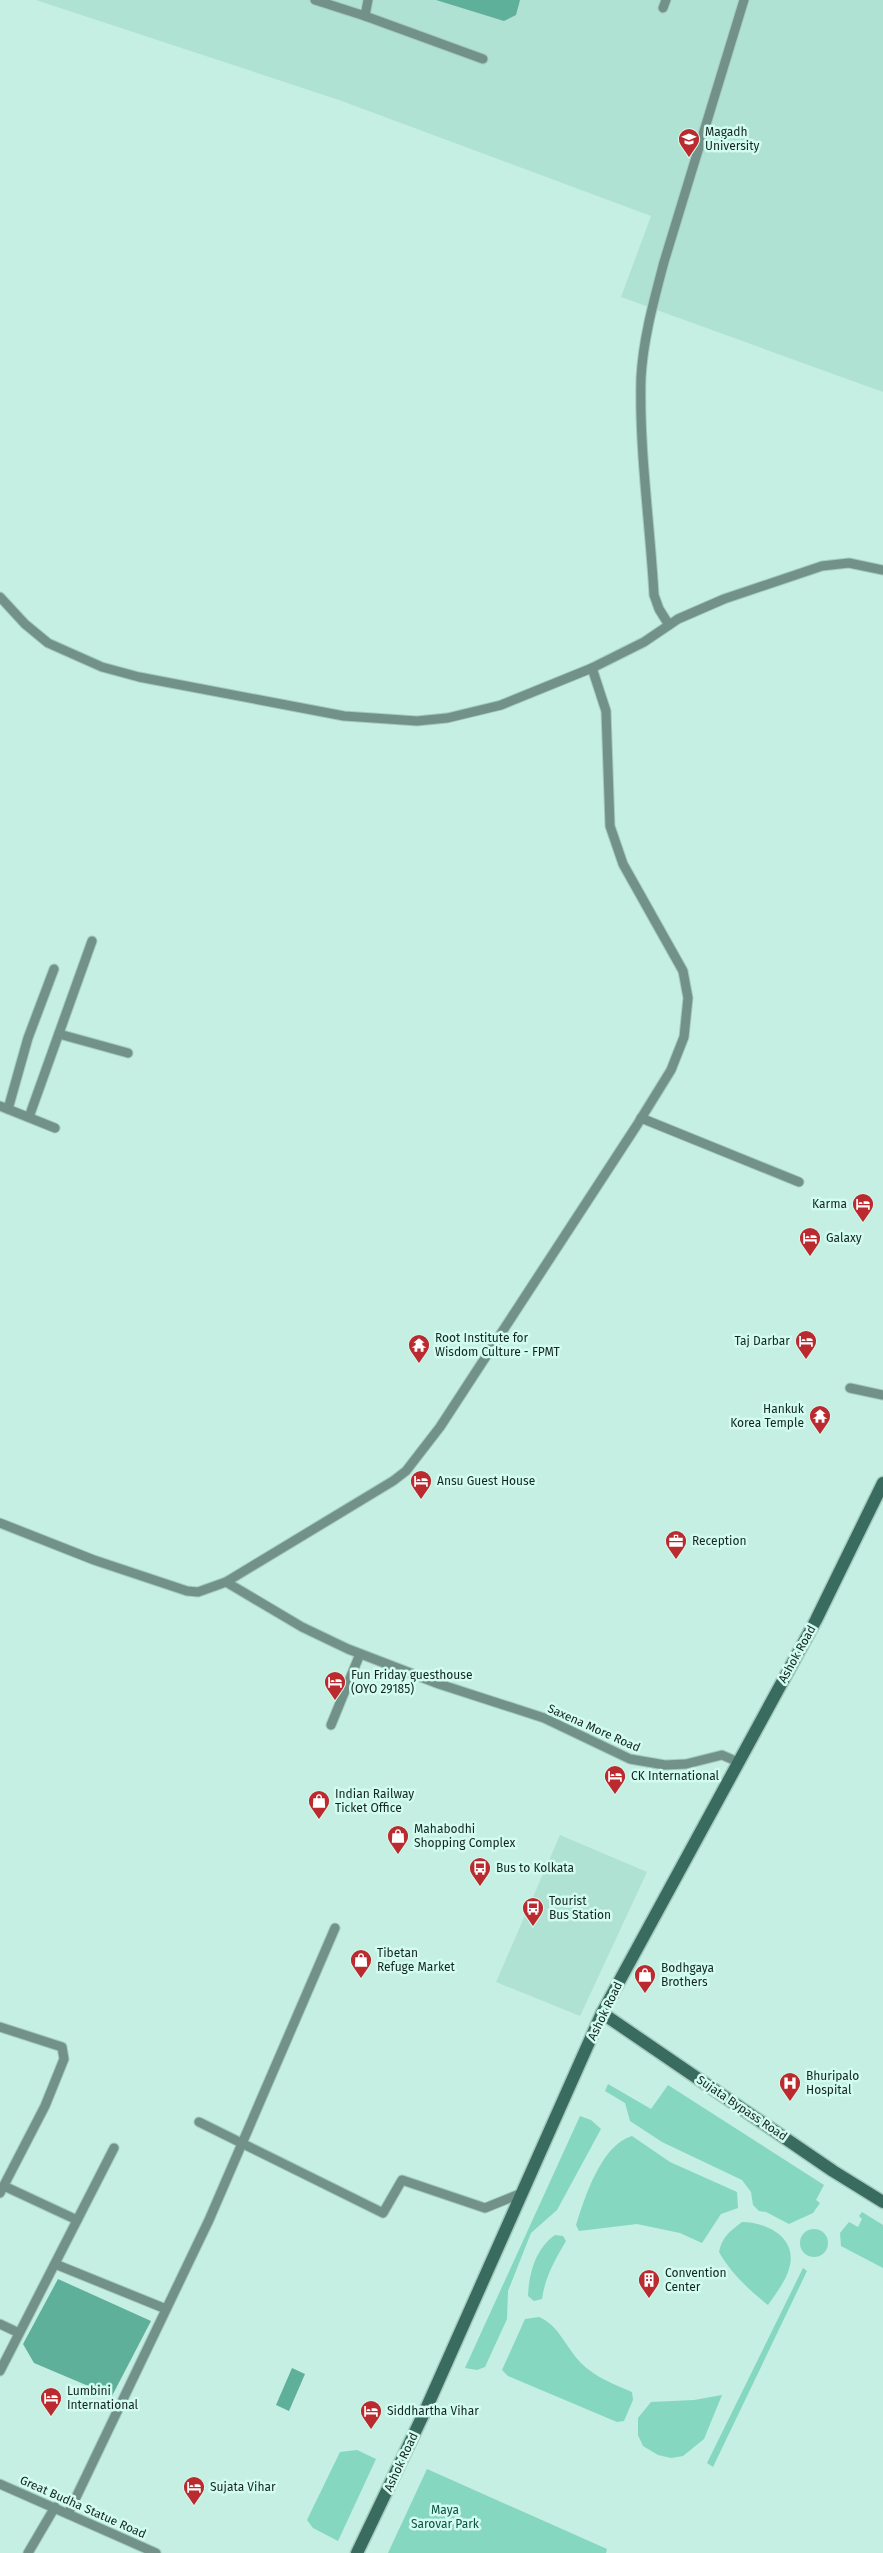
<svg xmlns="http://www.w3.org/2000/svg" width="883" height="2553" font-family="'Fira Sans',sans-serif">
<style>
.built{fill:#b0e2d4}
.green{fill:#86d7c0}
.water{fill:#5fb09a}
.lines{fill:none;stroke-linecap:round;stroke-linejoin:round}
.street-casing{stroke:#a4cbbf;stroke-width:11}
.secondary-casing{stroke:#a4cbbf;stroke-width:15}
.street{stroke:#729289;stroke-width:9}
.secondary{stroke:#396b5e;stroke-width:12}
.labels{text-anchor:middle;stroke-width:5;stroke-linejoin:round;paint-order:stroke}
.poi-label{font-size:12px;fill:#152521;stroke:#d1fcef;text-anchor:start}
.street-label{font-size:12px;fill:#152521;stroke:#d1fcef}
.park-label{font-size:12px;fill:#0d5344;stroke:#d1fcef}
</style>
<rect width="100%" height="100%" fill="#c4efe2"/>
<g class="built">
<polygon points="36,0 883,0 883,392 621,297 651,216 339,100"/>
<polygon points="560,1835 647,1872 580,2016 496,1982"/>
</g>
<g class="green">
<polygon points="608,2084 651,2109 668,2085 824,2185 816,2200 820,2203 813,2213 789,2224 766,2212 759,2211 753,2205 751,2192 742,2180 662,2142 630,2121 625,2103 605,2091"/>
<polygon points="580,2116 591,2120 601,2129 557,2210 531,2233 508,2291 507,2319 485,2367 477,2370 465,2368"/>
<path d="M 632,2136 L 670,2162 L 737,2192 L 738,2208 L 721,2214 L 702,2243 L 680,2233 L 637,2224 L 579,2231 L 576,2225 C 585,2197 601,2145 632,2136 Z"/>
<polygon points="862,2212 883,2225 883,2268 841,2246 840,2233 849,2222 858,2227 862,2219 859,2216"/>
<path d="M 742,2222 C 765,2222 796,2236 790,2265 C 787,2280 776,2293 768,2305 C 750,2291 730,2272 719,2252 C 722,2237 730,2231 742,2222 Z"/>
<circle cx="814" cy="2243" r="14"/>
<path d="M 555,2235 L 563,2236 L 566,2241 C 555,2260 545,2277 542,2299 L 534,2301 L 528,2296 C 529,2273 536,2248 555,2235 Z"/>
<polygon points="803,2268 807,2271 713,2467 707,2463"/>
<path d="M 539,2317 C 559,2325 566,2348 581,2363 C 595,2377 613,2384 632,2392 L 633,2400 L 624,2421 L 617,2422 L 508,2376 L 502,2370 L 525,2319 Z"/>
<polygon points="722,2395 704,2439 683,2456 671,2458 658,2455 643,2446 638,2435 638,2418 651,2402 694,2400"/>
<polygon points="357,2450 376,2459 338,2541 313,2528 307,2520 340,2452"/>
<polygon points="427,2469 607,2549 606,2553 388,2553"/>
</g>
<g class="water">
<polygon points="436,0 520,0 516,15 504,21"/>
<polygon points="58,2279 151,2321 112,2396 34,2363 23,2344"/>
<polygon points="292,2368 305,2374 289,2411 276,2405"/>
</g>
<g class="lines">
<g class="street-casing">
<g id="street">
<polyline points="315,0 365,16 368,0"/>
<polyline points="663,8 666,0"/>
<polyline points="365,16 483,59"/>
<polyline points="0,597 25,624 48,643 102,667 139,677 344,716 417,721 447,718 501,705 592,668 644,642 678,619 724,599 822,566 849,563 883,570"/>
<path d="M 669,625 L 659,609 L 654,595 C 650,523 639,450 641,378 C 643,339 654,300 664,262 L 744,0"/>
<polyline points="59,1034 128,1053"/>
<polyline points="0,1106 55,1128"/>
<polyline points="8,1109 28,1038 54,969"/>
<polyline points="29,1117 92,941"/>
<polyline points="641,1118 799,1182"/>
<polyline points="850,1388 883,1395"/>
<polyline points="0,1523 94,1560 187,1591 198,1592 226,1582 393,1481 406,1471 440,1427 637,1125 671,1070 684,1037 688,998 683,971 623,864 610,826 606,711 592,668"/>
<polyline points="226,1582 302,1627 348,1649 439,1684 544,1718 630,1759 665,1765 686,1764 722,1755 738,1762"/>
<polyline points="331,1725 360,1654"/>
<polyline points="0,2027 62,2047 64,2059 45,2106 0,2193"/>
<polyline points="199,2122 383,2213 402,2180 485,2208 522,2193"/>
<polyline points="4,2186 77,2220"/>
<polyline points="55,2264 166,2309"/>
<polyline points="0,2324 19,2333"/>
<polyline points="0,2371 114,2148"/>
<polyline points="0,2484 156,2553"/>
<polyline points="68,2514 209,2220 335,1928"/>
<polyline points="28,2553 55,2507"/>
</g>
</g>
<g class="secondary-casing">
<g id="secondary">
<polyline points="602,2013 833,2171 883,2202"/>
<polyline points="357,2553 426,2409 602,2013 816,1620 883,1483"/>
</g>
</g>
<use href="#street" class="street"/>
<use href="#secondary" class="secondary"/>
</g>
<defs>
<g id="university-pin" transform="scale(1.125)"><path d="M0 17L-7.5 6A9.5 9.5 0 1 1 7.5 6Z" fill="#ba2a2f" stroke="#d1fcef"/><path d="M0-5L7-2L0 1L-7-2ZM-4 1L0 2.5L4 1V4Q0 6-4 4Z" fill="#fff"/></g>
<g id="hotel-pin" transform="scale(1.125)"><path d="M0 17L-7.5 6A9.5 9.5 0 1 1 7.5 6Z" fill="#ba2a2f" stroke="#d1fcef"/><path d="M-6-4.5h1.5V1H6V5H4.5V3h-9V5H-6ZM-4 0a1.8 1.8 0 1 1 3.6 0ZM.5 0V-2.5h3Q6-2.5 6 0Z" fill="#fff"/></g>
<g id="temple-pin" transform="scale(1.125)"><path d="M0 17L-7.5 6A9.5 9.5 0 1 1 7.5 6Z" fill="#ba2a2f" stroke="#d1fcef"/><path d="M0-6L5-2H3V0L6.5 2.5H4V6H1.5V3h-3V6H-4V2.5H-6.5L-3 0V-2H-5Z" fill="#fff"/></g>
<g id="office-pin" transform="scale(1.125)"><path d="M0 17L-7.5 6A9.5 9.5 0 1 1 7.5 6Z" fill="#ba2a2f" stroke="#d1fcef"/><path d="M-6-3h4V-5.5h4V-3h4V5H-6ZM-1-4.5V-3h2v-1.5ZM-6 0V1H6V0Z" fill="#fff"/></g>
<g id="shop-pin" transform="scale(1.125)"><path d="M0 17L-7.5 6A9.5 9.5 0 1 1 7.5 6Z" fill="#ba2a2f" stroke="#d1fcef"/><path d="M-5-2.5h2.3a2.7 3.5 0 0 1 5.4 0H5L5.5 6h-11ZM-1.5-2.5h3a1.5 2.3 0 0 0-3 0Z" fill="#fff"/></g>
<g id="bus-pin" transform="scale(1.125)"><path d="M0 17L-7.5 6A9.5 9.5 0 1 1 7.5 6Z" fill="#ba2a2f" stroke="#d1fcef"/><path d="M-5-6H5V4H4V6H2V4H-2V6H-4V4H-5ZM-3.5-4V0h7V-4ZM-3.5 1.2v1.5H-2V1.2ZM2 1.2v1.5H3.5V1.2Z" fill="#fff"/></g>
<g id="hospital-pin" transform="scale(1.125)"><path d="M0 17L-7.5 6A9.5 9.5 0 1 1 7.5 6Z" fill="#ba2a2f" stroke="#d1fcef"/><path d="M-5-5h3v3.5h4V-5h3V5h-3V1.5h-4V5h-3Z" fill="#fff"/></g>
<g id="building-pin" transform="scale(1.125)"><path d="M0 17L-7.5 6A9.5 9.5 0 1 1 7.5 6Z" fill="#ba2a2f" stroke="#d1fcef"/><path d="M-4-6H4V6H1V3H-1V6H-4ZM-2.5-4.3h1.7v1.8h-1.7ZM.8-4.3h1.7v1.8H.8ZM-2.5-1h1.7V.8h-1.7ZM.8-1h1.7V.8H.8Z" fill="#fff"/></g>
</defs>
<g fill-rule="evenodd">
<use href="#university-pin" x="689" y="139"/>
<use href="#hotel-pin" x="863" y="1204"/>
<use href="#hotel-pin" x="810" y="1238"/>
<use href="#hotel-pin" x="806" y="1341"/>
<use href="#temple-pin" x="419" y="1345"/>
<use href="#temple-pin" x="820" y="1416"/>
<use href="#hotel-pin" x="421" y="1481"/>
<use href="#office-pin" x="676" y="1541"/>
<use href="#hotel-pin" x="335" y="1682"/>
<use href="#hotel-pin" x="615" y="1776"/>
<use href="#shop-pin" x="319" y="1801"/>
<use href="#shop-pin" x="398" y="1836"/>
<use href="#bus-pin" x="480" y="1868"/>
<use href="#bus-pin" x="533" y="1908"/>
<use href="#shop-pin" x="361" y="1960"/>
<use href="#shop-pin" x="645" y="1975"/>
<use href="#hospital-pin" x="790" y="2083"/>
<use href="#building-pin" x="649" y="2280"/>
<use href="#hotel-pin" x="51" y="2398"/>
<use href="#hotel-pin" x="371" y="2411"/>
<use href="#hotel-pin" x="194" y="2487"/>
</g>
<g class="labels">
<g class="poi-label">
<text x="705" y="136">Magadh<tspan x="705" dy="14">University</tspan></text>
<text x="847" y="1208" text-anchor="end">Karma</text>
<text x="826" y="1242">Galaxy</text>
<text x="435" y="1342">Root Institute for<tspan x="435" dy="14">Wisdom Culture - FPMT</tspan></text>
<text x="790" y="1345" text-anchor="end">Taj Darbar</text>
<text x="804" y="1413" text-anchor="end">Hankuk<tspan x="804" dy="14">Korea Temple</tspan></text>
<text x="437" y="1485">Ansu Guest House</text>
<text x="692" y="1545">Reception</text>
<text x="351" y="1679">Fun Friday guesthouse<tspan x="351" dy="14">(OYO 29185)</tspan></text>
<text x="631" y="1780">CK International</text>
<text x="335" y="1798">Indian Railway<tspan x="335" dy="14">Ticket Office</tspan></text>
<text x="414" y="1833">Mahabodhi<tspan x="414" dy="14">Shopping Complex</tspan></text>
<text x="496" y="1872">Bus to Kolkata</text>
<text x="549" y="1905">Tourist<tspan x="549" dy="14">Bus Station</tspan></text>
<text x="377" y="1957">Tibetan<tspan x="377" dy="14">Refuge Market</tspan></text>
<text x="661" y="1972">Bodhgaya<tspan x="661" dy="14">Brothers</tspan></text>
<text x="806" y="2080">Bhuripalo<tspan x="806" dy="14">Hospital</tspan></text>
<text x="665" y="2277">Convention<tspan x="665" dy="14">Center</tspan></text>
<text x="67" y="2395">Lumbini<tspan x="67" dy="14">International</tspan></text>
<text x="387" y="2415">Siddhartha Vihar</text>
<text x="210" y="2491">Sujata Vihar</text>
</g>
<g class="street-label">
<text transform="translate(797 1654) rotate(-61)" y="4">Ashok Road</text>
<text transform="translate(594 1728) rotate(24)" y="4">Saxena More Road</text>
<text transform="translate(605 2011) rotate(-64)" y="4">Ashok Road</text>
<text transform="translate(742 2108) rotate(34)" y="4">Sujata Bypass Road</text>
<text transform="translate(401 2462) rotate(-65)" y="4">Ashok Road</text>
<text transform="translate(83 2507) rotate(24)" y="4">Great Budha Statue Road</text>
</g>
<g class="park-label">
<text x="445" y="2514">Maya<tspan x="445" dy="14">Sarovar Park</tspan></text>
</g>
</g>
</svg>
